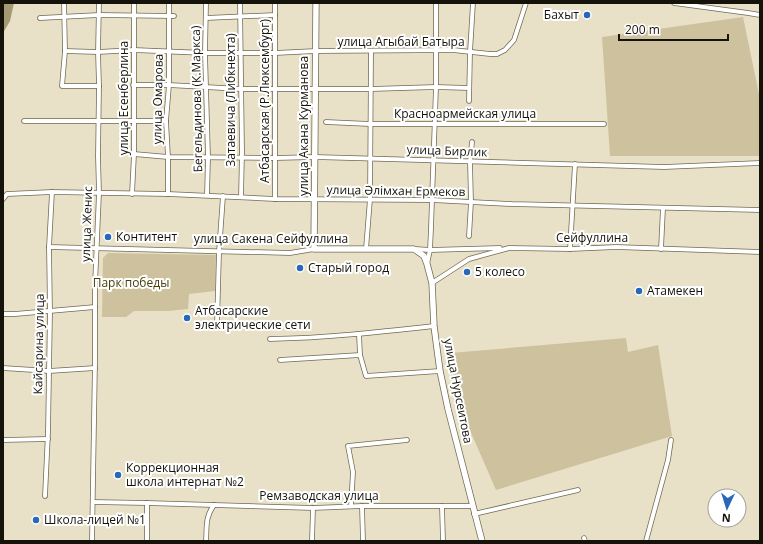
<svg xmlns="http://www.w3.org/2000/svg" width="763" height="544" font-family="'Open Sans',sans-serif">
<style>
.green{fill:#cdc29d}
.water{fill:#a59a74}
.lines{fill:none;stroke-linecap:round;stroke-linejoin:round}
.minor-casing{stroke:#706952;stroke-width:5.5}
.secondary-casing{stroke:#706952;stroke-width:7}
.minor{stroke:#fff;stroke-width:4}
.secondary{stroke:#fff;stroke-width:5.5}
.poi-dot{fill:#2768ba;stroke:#fff;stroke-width:1.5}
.labels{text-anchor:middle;stroke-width:4;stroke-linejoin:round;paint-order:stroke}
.poi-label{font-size:12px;fill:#141209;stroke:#fff;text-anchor:start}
.street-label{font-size:12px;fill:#141209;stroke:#fff}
.park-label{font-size:12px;fill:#493d0b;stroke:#fff}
</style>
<rect width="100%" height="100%" fill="#e9e1c7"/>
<g class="green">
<polygon points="743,17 760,99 760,156 610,156 602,37"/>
<polygon points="108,253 216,255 215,291 189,294 188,309 168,311 134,311 126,317 102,317 103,258"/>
<polygon points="626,338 628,352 658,345 672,436 496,490 458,403 450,353"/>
</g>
<polygon class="water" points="3,3 14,3 10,21 3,33"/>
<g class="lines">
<g class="minor-casing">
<g id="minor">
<polyline points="64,3 65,51 62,86 99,86"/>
<polyline points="206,3 205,53 208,157 207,195"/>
<polyline points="240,3 242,152 241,197"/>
<polyline points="674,3 748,13 760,15"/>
<polyline points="40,18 99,15 174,16"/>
<polyline points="206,18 275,15"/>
<polyline points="65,51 98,52 134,50 205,53 275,53 316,51 453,50 490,54 497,54 505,50 514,40 526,3"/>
<polyline points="133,85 169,85 241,89 371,89 436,87 469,88"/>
<polyline points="469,101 470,52 473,3"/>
<polyline points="24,121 166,121"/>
<polyline points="326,122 370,124 604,124"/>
<polyline points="134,154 168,157 275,158 315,157 664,167 760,163"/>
<polyline points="132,194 134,154 134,3"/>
<polyline points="168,194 168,157 166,121 169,85 169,3"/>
<polyline points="3,199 7,194 52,192 168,194 275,199 432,200 512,204 760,210"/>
<polyline points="275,199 275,3"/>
<polyline points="469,236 471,202 470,162 472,142"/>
<polyline points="49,247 290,253 314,249"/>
<polyline points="366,249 370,199 371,51"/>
<polyline points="415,249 430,250 500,248"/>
<polyline points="570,249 575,164"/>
<polyline points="661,249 663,208"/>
<polyline points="427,264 430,250 431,228 436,87 436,3"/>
<polyline points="432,283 469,259 509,248 570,249 616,247 760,252"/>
<polyline points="3,314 15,314 95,307"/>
<polyline points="217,325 219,252 223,196"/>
<polyline points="359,334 360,355 366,376 440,371"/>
<path d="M 270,339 C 325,338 380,332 434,326"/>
<polyline points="280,360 360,355"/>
<polyline points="3,368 49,371 95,368"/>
<polyline points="3,440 48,439"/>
<polyline points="45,496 48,432 50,311 49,247 52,192"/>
<polyline points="93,502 147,503 313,508 362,506 473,506"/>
<polyline points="147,503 147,541"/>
<polyline points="351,506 353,472 348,446 407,440"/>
<polyline points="362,506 363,541"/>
<polyline points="442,506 443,541"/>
<polyline points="474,514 578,490"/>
<polyline points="584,538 585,541"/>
<polyline points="92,541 95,361 95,285 99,193 98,156 99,86 98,52 99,3"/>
<path d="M 206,541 C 207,527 205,517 214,505"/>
<polyline points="312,541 313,508"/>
<polyline points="646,541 668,460 671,440"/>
</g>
</g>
<g class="secondary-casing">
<polyline id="secondary" points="316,3 314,249 414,249 424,256 427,264 432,283 434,326 440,371 448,409 482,541"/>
</g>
<use href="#minor" class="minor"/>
<use href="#secondary" class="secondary"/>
</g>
<g class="poi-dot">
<circle cx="587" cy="15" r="4"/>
<circle cx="108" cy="237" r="4"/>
<circle cx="300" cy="268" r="4"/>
<circle cx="467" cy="272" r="4"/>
<circle cx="639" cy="291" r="4"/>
<circle cx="187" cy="318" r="4"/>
<circle cx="118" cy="475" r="4"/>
<circle cx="36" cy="520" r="4"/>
</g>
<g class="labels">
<g class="poi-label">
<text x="579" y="19" text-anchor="end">Бахыт</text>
<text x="116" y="241">Контитент</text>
<text x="308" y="272">Старый город</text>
<text x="475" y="276">5 колесо</text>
<text x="647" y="295">Атамекен</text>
<text x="195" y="315">Атбасарские<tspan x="195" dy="14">электрические сети</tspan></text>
<text x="126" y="472">Коррекционная<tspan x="126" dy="14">школа интернат №2</tspan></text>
<text x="44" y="524">Школа-лицей №1</text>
</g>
<g class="street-label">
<text x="401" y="46">улица Агыбай Батыра</text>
<text transform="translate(124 98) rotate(-90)" y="4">улица Есенберлина</text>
<text transform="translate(158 99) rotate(-89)" y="4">улица Омарова</text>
<text transform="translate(197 99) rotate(-91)" y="4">Бегельдинова (К.Маркса)</text>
<text transform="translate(231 100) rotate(-90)" y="4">Затаевича (Либкнехта)</text>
<text transform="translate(265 101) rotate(-90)" y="4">Атбасарская (Р.Люксембург)</text>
<text x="465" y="118">Красноармейская улица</text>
<text transform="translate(304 126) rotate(-90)" y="4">улица Акана Курманова</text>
<text transform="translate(447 151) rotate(2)" y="4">улица Бирлик</text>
<text transform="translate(396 191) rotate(1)" y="4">улица Әлімхан Ермеков</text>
<text transform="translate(87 224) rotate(-88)" y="4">улица Женис</text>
<text x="592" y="242">Сейфуллина</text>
<text x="271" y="243">улица Сакена Сейфуллина</text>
<text transform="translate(39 344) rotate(-89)" y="4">Кайсарина улица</text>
<text transform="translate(458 391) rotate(79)" y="4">улица Нурсеитова</text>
<text x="319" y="500">Ремзаводская улица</text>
</g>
<g class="park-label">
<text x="131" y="287">Парк победы</text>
</g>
</g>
<rect width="763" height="544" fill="none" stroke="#141209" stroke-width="8"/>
<g transform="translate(727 508) rotate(184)"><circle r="19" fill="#ffffff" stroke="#a1a09d"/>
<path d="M0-3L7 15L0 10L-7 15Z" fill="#2768ba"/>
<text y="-6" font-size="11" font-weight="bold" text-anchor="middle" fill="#141209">N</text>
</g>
<path d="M619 34v6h109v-6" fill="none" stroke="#141209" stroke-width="2"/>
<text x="625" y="34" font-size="12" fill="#141209" stroke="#ffffff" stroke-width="3" paint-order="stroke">200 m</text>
</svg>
